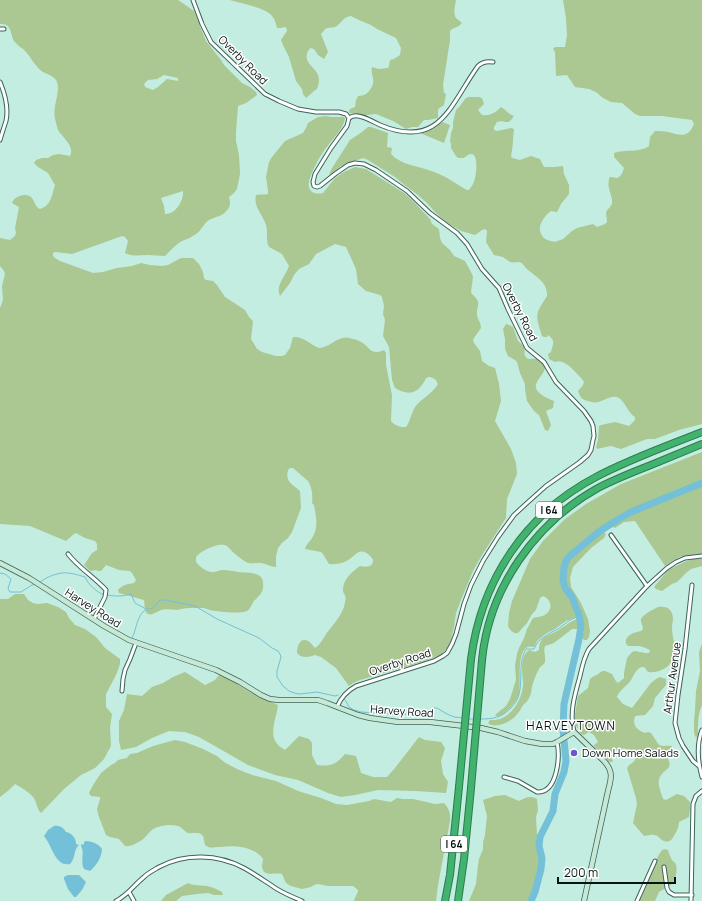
<svg xmlns="http://www.w3.org/2000/svg" width="702" height="901" font-family="Manrope,sans-serif">
<style>
.green{fill:#abc792;fill-rule:evenodd}
.water{fill:#74c0d8}
.lines{fill:none;stroke-linecap:round;stroke-linejoin:round}
.stream{stroke:#74c0d8;stroke-width:1}
.river{stroke:#74c0d8;stroke-width:7}
.street-casing{stroke:#3d645a;stroke-width:5}
.secondary-casing{stroke:#3d645a;stroke-width:6}
.highway-casing{stroke:#2d7b4d;stroke-width:8}
.street{stroke:#fff;stroke-width:3}
.secondary{stroke:#c6e8d4;stroke-width:4.5}
.highway{stroke:#42b36e;stroke-width:6}
.highway-bridge-casing{stroke:#2d7b4d;stroke-width:8;stroke-linecap:butt}
.highway-bridge{stroke:#42b36e;stroke-width:6}
.poi-dot{fill:#6d56cf;stroke:#fff;stroke-width:1.5}
.labels{text-anchor:middle;stroke-width:3;stroke-linejoin:round;paint-order:stroke}
.shield{fill:#fff;stroke:#505a58;stroke-width:1}
.shield-label{font-size:10px;font-weight:bold;fill:#051410}
.street-label{font-size:11px;fill:#051410;stroke:#fff}
.poi-label{font-size:11px;fill:#051410;stroke:#fff;text-anchor:start}
.neighbourhood-label{font-size:12px;letter-spacing:1px;fill:#051410;stroke:#fff}
</style>
<rect width="100%" height="100%" fill="#c2ede0"/>
<g class="green">
<path d="M 0,0 L 178,0 L 194,11 L 206,41 L 221,60 L 224,65 L 242,83 L 250,87 L 256,92 L 257,95 L 246,103 L 238,106 L 236,132 L 236,141 L 239,155 L 240,174 L 237,189 L 234,193 L 229,197 C 230,201 231,205 228,209 C 222,217 217,216 209,220 C 203,224 202,230 196,234 C 192,237 187,239 182,241 C 175,245 171,250 165,256 C 160,256 154,255 148,255 C 140,255 133,257 125,253 L 128,241 L 125,237 L 122,236 L 72,254 L 64,253 L 55,252 L 53,253 L 53,256 L 55,258 L 60,261 L 93,273 L 103,272 L 117,268 L 132,266 L 141,263 L 150,265 L 162,266 L 168,265 L 181,258 L 193,258 L 199,264 L 203,272 L 204,278 L 206,280 L 213,281 L 217,285 L 225,297 L 245,310 L 249,317 L 253,321 L 251,339 L 257,349 L 262,352 L 276,356 L 282,356 L 285,355 L 290,348 L 293,337 C 303,336 311,345 319,348 C 330,348 338,335 349,338 C 354,339 361,341 364,344 C 371,350 373,355 384,350 L 386,353 L 386,365 L 392,395 L 391,421 C 394,425 401,428 406,427 C 410,422 411,414 415,407 C 422,398 432,394 438,384 C 436,379 433,377 428,377 C 423,381 427,377 424,382 C 416,395 407,395 395,388 L 392,380 L 389,347 L 383,336 L 385,320 L 383,314 L 384,306 L 382,297 L 380,295 L 366,291 L 358,284 L 356,269 L 346,247 L 335,244 L 316,254 L 309,264 L 299,269 L 294,275 L 290,283 L 280,296 C 275,285 286,276 289,266 L 282,254 L 269,247 L 268,245 C 266,238 268,232 266,225 C 263,214 253,207 256,195 C 260,194 264,195 268,194 L 268,191 L 266,177 L 269,162 L 272,157 L 285,141 L 303,133 L 306,128 L 308,123 L 318,117 L 326,116 L 332,117 L 344,117 L 345,119 C 342,131 333,138 326,148 C 321,154 310,174 309,182 C 308,185 309,188 311,191 C 314,194 319,194 323,193 L 335,178 L 344,172 L 355,167 L 366,169 L 404,193 L 413,201 L 430,219 L 432,224 L 439,229 L 440,238 L 442,243 L 450,250 L 454,256 L 465,261 L 472,274 L 473,277 L 471,292 L 472,294 C 483,304 476,304 477,315 C 478,320 481,323 481,328 L 474,338 L 473,340 L 474,343 L 480,351 L 482,361 L 489,366 L 495,368 L 499,384 L 501,401 L 495,421 L 511,449 L 516,463 L 517,474 L 507,499 L 506,518 L 482,555 L 473,571 L 461,600 L 456,613 L 454,627 L 450,643 L 447,648 L 442,654 L 428,660 L 360,680 L 353,683 L 349,686 L 336,668 L 321,657 L 315,655 C 308,657 303,659 297,653 C 297,648 299,639 305,640 C 309,640 313,646 315,648 C 320,645 323,639 326,634 C 333,625 344,613 345,602 C 347,594 343,595 343,590 C 343,579 352,572 360,566 C 366,567 373,568 373,560 C 371,556 365,550 359,552 C 356,553 354,556 351,558 C 345,563 337,565 329,564 L 323,554 L 321,552 L 305,549 C 306,544 310,542 312,538 C 319,528 316,516 314,505 L 312,503 C 313,496 312,487 308,481 L 293,468 L 290,468 L 288,470 C 285,482 292,484 300,491 L 301,508 L 292,532 L 288,538 L 282,543 L 278,548 L 276,556 L 276,567 C 271,567 267,564 261,563 C 256,562 252,565 246,562 C 244,561 233,553 231,550 C 230,549 228,547 227,546 C 220,541 200,551 196,557 L 196,562 C 200,567 205,571 211,572 C 216,573 218,570 223,570 C 228,570 233,571 238,572 C 246,573 263,571 263,583 C 264,591 261,594 256,599 C 252,602 251,609 247,611 C 240,614 224,612 216,611 C 212,611 208,609 204,608 C 200,608 194,608 189,608 C 185,608 181,609 177,610 C 171,610 165,608 159,611 C 155,612 152,616 148,614 C 144,612 145,605 144,600 L 119,593 L 118,590 C 122,585 128,584 134,583 L 136,580 L 132,573 L 130,571 L 119,570 L 106,565 L 101,571 L 98,571 L 96,570 L 90,571 L 84,565 L 92,553 L 97,550 L 97,544 L 95,541 L 85,538 L 76,533 L 74,534 L 66,541 L 30,526 L 0,524 L 0,308 L 3,300 L 2,286 L 5,274 L 4,271 L 0,266 L 0,238 L 10,240 L 15,236 L 16,233 L 15,228 L 19,207 L 12,203 C 14,197 24,192 31,197 C 34,200 35,205 38,208 L 40,209 C 51,206 52,195 55,185 L 48,173 L 38,167 L 34,163 L 36,160 L 42,158 L 48,158 L 53,155 L 59,154 L 70,156 C 75,146 63,138 58,130 C 57,127 56,122 55,119 C 52,106 62,90 56,80 C 53,76 47,74 43,72 C 35,67 30,55 23,49 C 21,47 18,46 16,43 C 9,37 14,23 0,24 ZM 164,75 L 178,78 L 178,81 L 167,79 L 158,87 L 153,90 L 145,87 L 144,84 L 148,80 L 157,79 ZM 183,191 C 184,201 175,215 165,214 L 164,206 L 161,198 Z"/>
<path d="M 230,0 L 456,0 C 455,5 453,14 456,18 C 458,20 460,21 462,23 L 459,26 L 452,29 L 450,31 L 450,40 L 443,85 L 444,93 L 446,94 L 444,105 L 438,109 L 438,118 L 428,120 L 424,120 L 418,127 L 412,127 L 406,129 L 393,121 L 376,114 L 366,115 L 349,113 L 349,112 L 350,109 L 355,107 L 356,100 L 358,96 C 362,96 366,95 369,91 C 378,80 370,77 372,67 L 379,69 L 388,68 L 389,66 L 390,60 L 394,59 L 400,55 L 401,48 L 396,38 L 377,29 L 371,25 L 359,20 L 351,16 C 342,18 344,20 338,25 C 335,28 332,27 328,28 C 325,28 323,32 321,34 L 328,52 L 324,59 L 318,55 L 314,49 L 310,48 C 301,60 312,65 317,73 C 320,78 319,84 317,89 C 313,91 310,95 306,98 L 303,94 L 302,89 L 296,81 L 289,57 L 283,45 L 281,40 L 287,31 L 286,27 L 280,28 L 277,28 C 276,24 275,19 272,16 C 266,8 240,3 230,0 Z"/>
<path d="M 563,0 L 702,0 L 702,424 L 679,430 L 655,439 L 647,439 L 621,449 L 611,446 L 597,449 L 596,447 L 598,440 L 599,426 L 601,425 L 615,422 L 629,426 L 635,420 L 635,417 C 629,414 625,402 619,398 C 612,394 604,401 598,402 C 595,403 591,402 588,401 C 582,400 580,397 578,391 L 583,385 L 584,382 L 582,379 C 575,372 565,358 555,362 L 549,359 L 548,354 L 551,352 C 553,343 556,341 548,335 L 547,337 L 544,337 L 542,336 C 535,314 535,315 547,296 C 548,282 536,277 527,269 C 524,266 523,263 519,262 C 516,262 513,263 510,262 L 503,257 L 494,255 L 486,242 L 487,231 L 485,229 L 482,230 L 475,235 L 461,231 L 446,222 L 437,214 L 427,203 L 418,195 L 402,183 L 395,177 L 368,160 L 363,158 L 349,163 L 340,167 L 334,173 L 329,175 L 332,168 L 350,140 L 362,132 L 368,127 L 371,127 L 388,133 L 387,147 L 392,148 L 391,154 C 402,166 420,166 434,172 C 446,176 456,184 467,190 L 469,190 C 472,186 474,183 475,178 C 477,170 479,144 464,158 L 458,158 L 456,156 L 451,148 L 451,143 L 450,142 L 451,133 L 453,128 L 453,122 L 456,110 L 460,106 L 465,99 L 468,97 L 479,97 L 482,98 L 484,104 L 478,110 L 482,115 C 490,116 495,113 501,107 C 506,110 508,114 514,116 C 507,127 506,119 497,122 L 494,127 L 494,130 L 497,131 L 511,128 L 514,129 C 513,138 513,147 511,156 L 512,158 L 520,160 L 531,156 L 540,159 L 544,167 L 555,167 L 563,166 L 564,174 L 569,185 L 569,194 L 561,204 L 557,212 L 551,211 C 544,216 535,228 543,237 C 545,240 551,241 555,242 L 563,239 L 572,231 L 577,228 L 593,224 L 597,227 L 605,224 L 607,222 L 606,213 L 607,210 C 616,203 611,198 609,188 C 608,185 609,181 609,178 L 611,177 L 617,178 C 622,176 622,173 624,168 L 614,157 L 614,153 C 626,149 639,153 649,146 L 650,137 L 655,131 C 659,131 664,131 668,132 C 680,135 688,139 694,124 L 692,120 L 662,116 L 640,116 L 635,114 L 622,103 L 611,102 L 603,98 L 596,92 L 589,89 L 575,87 L 567,75 L 556,76 L 555,52 L 553,49 L 555,47 L 565,47 L 567,35 L 566,18 Z"/>
<polygon points="442,122 450,125 444,143 420,133 434,128"/>
<path d="M 506,324 L 507,324 L 513,327 L 518,341 L 524,346 C 525,349 524,353 525,356 C 528,361 533,358 537,359 C 540,359 543,362 545,365 C 546,372 540,376 537,382 C 531,392 547,398 554,401 L 553,408 L 546,411 L 551,425 L 548,431 L 545,430 L 539,415 L 534,411 L 527,401 L 525,389 L 525,384 L 520,373 L 517,362 L 515,360 L 508,356 L 505,349 L 505,339 L 503,329 Z"/>
<path d="M 702,452 L 702,480 L 684,489 L 637,508 L 618,517 L 599,530 L 587,541 L 572,552 L 564,563 L 563,567 L 562,582 L 563,588 L 575,606 L 576,617 L 566,621 L 555,629 L 547,633 L 537,641 L 534,647 C 531,647 527,646 525,649 C 517,656 521,684 519,694 C 517,700 513,705 509,709 C 505,713 501,717 496,716 L 495,715 L 496,714 L 506,706 L 510,699 L 516,680 L 515,665 L 517,654 L 519,648 L 524,638 L 527,629 L 533,618 C 536,617 539,617 543,616 C 553,611 553,600 543,596 L 540,598 L 536,610 L 532,614 L 527,623 L 518,633 C 513,634 510,630 508,626 L 509,613 L 512,601 L 530,559 L 543,541 L 565,519 L 586,504 L 621,484 Z"/>
<polygon points="702,485 702,554 690,555 679,557 665,566 635,521 624,522 615,528 613,527 613,525 628,516 641,511"/>
<polygon points="604,532 606,534 604,538 591,548 573,567 570,578 571,587 581,603 588,619 590,631 589,637 587,640 584,640 582,638 584,629 583,620 575,597 571,593 565,580 567,565 570,559 572,556 595,538"/>
<polygon points="696,558 702,559 702,566 691,569 686,573 677,582 672,584 662,591 656,589 654,587 669,569 687,561"/>
<path d="M 15,594 L 24,594 L 28,600 L 33,603 L 38,604 L 47,603 L 58,607 L 66,612 L 69,618 L 75,625 L 85,629 L 96,637 L 105,648 L 120,659 L 120,664 L 116,675 L 106,694 L 106,707 L 112,714 L 110,728 L 111,746 L 104,759 L 95,768 L 81,775 L 64,789 L 41,813 C 37,809 37,803 34,798 C 29,792 22,788 15,784 L 9,790 L 0,797 L 0,599 L 8,599 Z"/>
<path d="M 658,607 C 666,606 672,608 673,618 C 673,621 672,624 672,627 C 672,632 673,638 674,642 C 675,645 676,648 676,651 C 676,663 661,674 649,672 C 645,671 647,667 643,667 C 637,666 633,677 631,680 C 627,686 619,690 617,697 L 623,704 L 632,708 L 651,683 L 656,679 L 660,677 L 666,679 L 666,685 L 655,698 L 653,706 L 645,715 L 635,716 C 632,726 637,730 645,733 L 648,732 L 651,733 L 659,745 C 664,747 669,745 672,746 L 671,749 C 662,757 672,760 669,767 C 668,769 663,772 662,774 C 655,781 661,791 663,799 L 666,800 L 677,794 L 684,796 L 690,802 L 690,809 L 689,817 L 679,822 C 679,827 677,830 675,834 C 672,840 669,844 662,840 C 659,838 658,835 654,835 C 651,834 647,836 644,836 L 633,823 L 637,804 L 636,798 L 627,768 C 630,762 637,764 635,754 C 623,746 621,748 609,753 L 613,761 L 612,762 L 609,762 L 594,746 L 594,745 L 598,742 L 594,735 L 589,732 L 584,735 L 581,734 L 575,724 L 575,715 L 578,696 L 588,688 L 590,679 L 594,676 L 597,675 L 602,671 L 605,671 L 612,674 L 615,680 L 618,683 L 624,678 L 624,673 L 627,658 L 632,652 L 635,651 L 645,653 L 649,653 L 650,650 C 641,645 637,646 628,646 C 620,638 634,632 641,631 L 643,629 C 643,626 640,621 641,619 C 642,615 654,609 658,607 Z"/>
<path d="M 577,619 L 578,620 L 579,625 L 577,629 L 572,629 L 554,643 L 545,646 C 543,651 546,656 545,662 C 544,665 540,666 539,669 C 537,672 534,680 533,683 C 531,689 532,693 529,698 C 528,701 525,703 523,705 C 521,708 520,711 518,713 C 513,721 496,730 488,723 L 490,720 C 493,720 497,720 500,719 C 514,714 524,696 523,681 C 522,671 520,656 529,650 L 535,652 L 539,650 C 539,647 539,644 541,641 C 545,635 552,634 557,631 C 564,627 569,622 577,619 Z"/>
<path d="M 702,644 L 702,705 C 699,712 698,718 698,725 C 697,731 700,733 696,738 L 694,733 L 694,721 L 695,711 L 696,691 L 700,671 L 699,652 Z"/>
<path d="M 185,672 L 205,685 L 215,680 L 219,675 L 230,679 L 251,693 L 278,705 C 276,722 265,740 285,750 L 299,736 L 309,739 L 312,743 L 312,755 L 317,765 C 332,767 336,764 345,754 L 356,756 L 361,773 L 373,777 L 387,777 L 395,768 L 419,737 L 425,740 L 441,742 L 445,748 L 441,761 L 443,774 L 448,782 L 446,793 L 416,791 L 378,790 L 355,795 L 341,797 L 328,793 L 298,780 L 275,775 L 248,765 L 199,737 L 185,732 L 169,731 L 152,738 L 136,747 L 121,750 L 119,741 L 119,721 L 124,710 L 127,694 L 142,696 L 152,687 L 163,683 L 173,677 Z"/>
<path d="M 175,740 L 185,742 L 203,749 L 217,756 L 224,762 L 237,769 L 252,775 L 276,781 L 298,791 L 321,798 L 336,804 L 347,805 L 369,801 L 374,799 L 391,802 L 397,798 L 403,799 L 413,799 L 435,804 L 444,803 C 449,808 451,815 450,821 L 438,885 L 436,901 L 354,901 C 355,896 358,894 358,890 L 353,886 L 328,886 L 318,884 L 314,885 L 311,887 L 302,889 L 291,886 L 286,883 L 282,874 C 275,872 263,878 262,866 C 262,864 263,862 263,859 C 254,846 234,845 220,847 C 213,847 210,849 205,845 C 204,842 204,838 203,836 C 200,831 192,834 188,833 C 184,831 182,827 178,826 C 170,824 161,825 153,829 C 149,832 146,837 142,840 C 137,843 131,847 125,846 L 119,839 L 110,837 L 106,835 L 99,817 L 97,809 L 100,799 L 100,797 L 91,796 L 89,793 L 92,787 L 95,782 L 101,773 L 111,765 L 115,763 L 118,760 L 127,758 L 130,754 L 137,753 L 153,746 Z"/>
<path d="M 505,795 L 519,801 C 525,798 530,795 537,799 L 538,810 L 536,817 L 537,835 L 536,841 L 539,853 L 540,868 L 529,901 L 469,901 L 476,884 L 478,865 L 479,859 L 483,849 L 483,842 L 485,835 L 487,816 L 483,800 L 495,796 Z"/>
<path d="M 665,849 L 668,850 C 669,853 670,857 672,860 C 673,862 675,861 676,865 C 678,871 675,883 669,886 L 668,885 L 666,867 L 664,866 C 663,873 666,881 664,889 L 659,892 L 655,901 L 639,901 L 647,885 L 658,856 L 662,850 Z"/>
<path d="M 188,883 C 194,886 200,885 207,886 C 212,887 217,889 222,892 L 223,895 L 214,895 L 208,893 L 197,894 L 182,896 L 176,901 L 161,901 L 166,895 Z"/>
</g>
<g class="water">
<path d="M 54,826 C 59,825 64,828 66,832 C 72,833 76,838 76,844 L 79,845 C 73,850 76,858 70,864 C 55,867 52,845 44,836 L 48,830 Z"/>
<path d="M 85,841 C 92,841 99,844 102,849 C 102,857 96,866 90,871 L 84,869 C 80,862 85,852 81,846 L 81,844 L 83,845 Z"/>
<polygon points="68,875 79,875 86,882 82,890 76,897 74,897 68,889 64,879 64,877"/>
</g>
<g class="lines">
<g class="stream">
<polyline points="0,573 5,574 11,579 8,589 10,592 21,592 32,585 36,584"/>
<path d="M 39,583 C 45,578 54,574 62,573 C 69,572 78,575 85,577 C 89,585 95,591 104,595"/>
<path d="M 107,595 C 113,596 124,597 129,594 L 131,594 L 135,603 L 146,609 L 151,609 L 155,606 L 160,600 L 166,600 L 195,606 L 217,619 L 259,638 L 272,648 L 278,651 L 280,654 L 281,657 L 277,671 L 277,677 L 283,686 L 289,691 L 294,693 L 300,694 L 317,692 L 335,696 L 338,695"/>
<path d="M 132,638 C 137,629 136,617 145,610"/>
<polyline points="344,699 346,701 349,707 354,710 361,712 401,715 427,711 434,708 437,708 447,714 454,717 463,718"/>
<polyline points="468,719 475,719"/>
<path d="M 480,719 C 493,719 501,718 511,708 C 528,691 515,668 526,649 L 534,649 L 537,643 L 540,640 L 550,633 L 558,629 L 570,620 L 579,616"/>
</g>
<polyline class="river" points="531,901 535,892 541,869 542,858 539,846 540,837 553,811 555,794 564,772 566,761 563,729 564,704 579,639 581,626 579,615 572,597 565,588 563,580 564,567 567,559 572,554 600,531 617,520 631,512 702,483"/>
<g class="street-casing">
<g id="street">
<path d="M 193,0 L 202,24 L 211,42 L 265,94 L 279,101 L 298,109 L 316,112 L 339,112 L 346,114 L 349,118 C 351,117 352,116 354,116 C 361,114 373,122 380,125 C 440,150 450,105 478,66 C 482,62 487,61 493,62"/>
<polyline points="0,29 4,29"/>
<path d="M 0,82 C 5,94 9,107 6,121 C 4,127 2,133 0,140"/>
<polyline points="611,535 647,586"/>
<path d="M 68,554 C 79,568 94,577 106,590 L 105,597 L 94,619"/>
<polyline points="692,585 685,649 678,695 675,723 679,738 683,746 693,761 699,766"/>
<polyline points="122,691 123,679 125,670 130,659 136,643"/>
<path d="M 337,707 C 341,697 347,691 356,686 L 434,661 L 443,656 L 447,653 L 452,644 L 456,634 L 464,604 L 471,585 L 483,561 L 498,537 L 514,515 L 527,503 L 546,486 L 580,462 L 588,455 L 591,450 L 593,440 L 594,436 L 593,426 L 591,421 L 584,411 L 556,382 L 544,362 L 527,348 L 508,309 L 499,288 L 482,269 L 467,244 L 457,233 L 430,213 L 407,191 L 376,170 L 364,164 L 355,163 L 348,165 L 335,174 L 320,186 L 317,187 L 314,186 L 313,182 L 315,174 L 331,148 L 347,126 L 349,118"/>
<path d="M 702,730 C 696,745 698,762 702,777"/>
<path d="M 574,732 C 569,713 575,694 580,676 C 582,667 584,657 589,649 L 647,586 L 667,568 L 676,562 L 685,558 L 702,556"/>
<path d="M 504,777 L 518,781 L 537,792 C 558,793 560,756 557,742"/>
<polyline points="664,867 667,888 669,892 674,895 692,895"/>
<polyline points="129,892 134,901"/>
<path d="M 116,901 C 128,895 134,885 144,877 C 148,873 154,870 159,867 C 185,853 218,854 244,868 C 255,874 266,882 277,889 C 285,894 293,897 302,901"/>
<polyline points="637,901 655,861"/>
<polyline points="691,901 693,804 696,796 702,791"/>
</g>
</g>
<g class="secondary-casing">
<path id="secondary" d="M 0,563 L 29,578 L 104,626 L 129,640 L 216,670 L 240,682 L 261,695 L 270,699 L 279,700 L 318,700 L 327,703 L 358,715 L 370,718 L 398,722 L 430,722 L 481,728 L 498,732 L 525,741 L 542,744 L 553,744 L 557,742 L 574,732 L 604,761 C 614,772 611,779 608,791 L 584,901"/>
</g>
<g class="highway-casing">
<g id="highway">
<path d="M 471,659 C 481,581 525,514 596,477 C 630,459 667,446 702,432"/>
<path d="M 482,660 C 489,588 535,523 598,488 C 615,479 633,472 651,465 C 668,458 685,451 702,444"/>
<polyline points="445,901 450,875 459,787"/>
<polyline points="458,901 464,859 471,788"/>
</g>
</g>
<use href="#street" class="street"/>
<use href="#secondary" class="secondary"/>
<use href="#highway" class="highway"/>
<g class="highway-bridge-casing">
<g id="highway-bridge">
<polyline points="459,787 471,659"/>
<polyline points="471,788 482,660"/>
</g>
</g>
<use href="#highway-bridge" class="highway-bridge"/>
</g>
<circle class="poi-dot" cx="574" cy="753" r="4"/>
<g class="labels">
<g class="shield">
<rect x="536" y="502" width="26" height="16" rx="3"/>
<rect x="441" y="836" width="26" height="16" rx="3"/>
</g>
<g class="shield-label">
<text x="549" y="514">I 64</text>
<text x="454" y="848">I 64</text>
</g>
<g class="street-label">
<text transform="translate(243 60) rotate(45)" y="4">Overby Road</text>
<text transform="translate(520 312) rotate(63)" y="4">Overby Road</text>
<text transform="translate(93 608) rotate(32)" y="4">Harvey Road</text>
<text transform="translate(400 662) rotate(-18)" y="4">Overby Road</text>
<text transform="translate(672 678) rotate(-82)" y="4">Arthur Avenue</text>
<text transform="translate(402 711) rotate(4)" y="4">Harvey Road</text>
</g>
<g class="poi-label">
<text x="582" y="757">Down Home Salads</text>
</g>
<g class="neighbourhood-label">
<text x="571" y="730">HARVEYTOWN</text>
</g>
</g>
<path d="M558 877v6h117v-6" fill="none" stroke="#051410" stroke-width="2"/>
<text x="564" y="877" font-size="12" fill="#051410" stroke="#ffffff" stroke-width="3" paint-order="stroke">200 m</text>
</svg>
